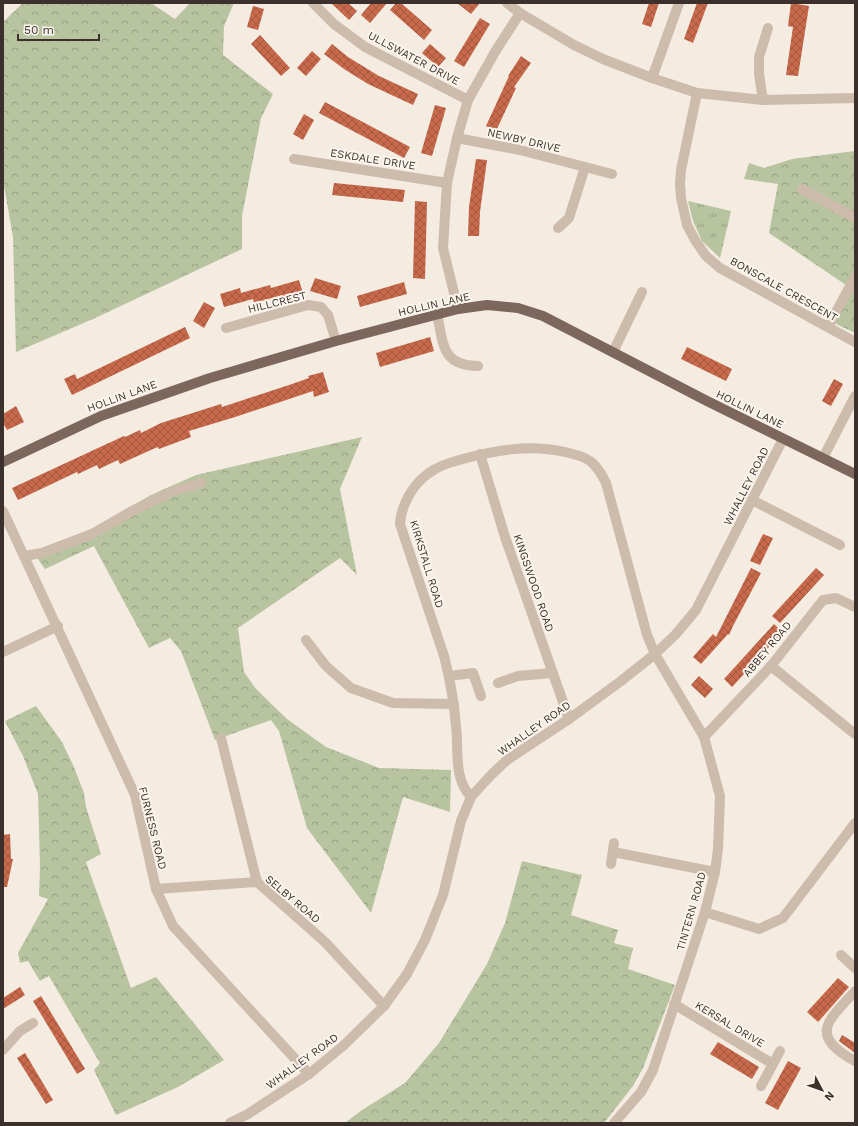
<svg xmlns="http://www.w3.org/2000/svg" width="858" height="1126" font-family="'Work Sans',sans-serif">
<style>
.grass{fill:url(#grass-tufts)}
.forest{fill:url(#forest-crowns)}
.building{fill:url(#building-cross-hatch)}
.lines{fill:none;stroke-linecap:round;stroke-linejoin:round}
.minor{stroke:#cdbbac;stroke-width:10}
.major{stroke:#7d675c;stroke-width:10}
.labels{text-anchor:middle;stroke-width:4;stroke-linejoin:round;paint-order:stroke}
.street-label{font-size:11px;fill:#3b302b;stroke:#fbf5ee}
</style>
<defs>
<pattern id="grass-tufts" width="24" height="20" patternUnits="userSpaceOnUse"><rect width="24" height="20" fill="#b8c4a0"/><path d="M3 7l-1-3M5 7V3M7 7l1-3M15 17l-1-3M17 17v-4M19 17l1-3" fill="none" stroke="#97a083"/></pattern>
<pattern id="forest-crowns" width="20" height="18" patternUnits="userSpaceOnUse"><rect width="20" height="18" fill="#b8c4a0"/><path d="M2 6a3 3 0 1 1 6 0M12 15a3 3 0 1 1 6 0" fill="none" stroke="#97a083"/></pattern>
<pattern id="building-cross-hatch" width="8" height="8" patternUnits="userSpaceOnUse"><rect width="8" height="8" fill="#c8694b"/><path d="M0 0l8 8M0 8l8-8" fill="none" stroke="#a4573f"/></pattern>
</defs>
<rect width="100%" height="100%" fill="#f4ebe1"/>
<polygon class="grass" points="688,201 731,211 720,258 702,241 693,221"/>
<g class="forest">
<polygon points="23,3 151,3 175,19 190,3 234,3 224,26 223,55 273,94 261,118 242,216 242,249 93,319 16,352 13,237 3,180 3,22"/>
<polygon points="855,151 855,333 828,320 846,285 769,233 778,184 744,179 749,163 764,168 792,159"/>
<polygon points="362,437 340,489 357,575 340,558 238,628 244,672 256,689 287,719 326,747 379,768 451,770 450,812 403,797 371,913 307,828 279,731 271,720 215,740 181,651 170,638 149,648 94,546 45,569 33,552 94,528 151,495 196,475"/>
<polygon points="36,706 62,742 74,767 84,793 86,807 101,854 86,862 131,988 156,977 224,1060 178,1087 116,1115 94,1070 100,1063 49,976 40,981 28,961 20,963 18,953 48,899 39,896 40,866 38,794 23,756 5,721"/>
<polygon points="522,861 582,875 571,915 618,930 614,943 633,948 628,969 675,985 643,1068 633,1086 604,1123 345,1123 362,1110 405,1083 439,1043 487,964 505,923"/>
</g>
<g class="building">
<polygon points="331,3 348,3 357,11 349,20"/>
<polygon points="371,3 387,3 370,23 361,15"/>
<polygon points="396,3 401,3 432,30 424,40 390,10"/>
<polygon points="457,3 480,3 471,14"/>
<polygon points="649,3 659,3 651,27 642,24"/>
<polygon points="697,3 708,3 693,43 684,39"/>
<polygon points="791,3 809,6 798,76 786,75 793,27 788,26"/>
<polygon points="253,6 264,9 258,30 247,27"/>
<polygon points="480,18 490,24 464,67 454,61"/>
<polygon points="260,35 290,68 281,76 251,44"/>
<polygon points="332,44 348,57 379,76 418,94 413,105 368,84 344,69 324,54"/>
<polygon points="430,44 446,58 438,67 422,53"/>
<polygon points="312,51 321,59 306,76 297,68"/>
<polygon points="521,56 531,63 514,87 516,88 496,131 486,126 509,76 508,76"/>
<polygon points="325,102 410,147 404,158 319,113"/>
<polygon points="435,105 446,108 432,156 421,153"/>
<polygon points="304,114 314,120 303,140 293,134"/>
<polygon points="476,159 487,160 480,212 479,236 468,236 469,207"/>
<polygon points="334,183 405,190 403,202 332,195"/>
<polygon points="415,201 427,202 425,279 413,278"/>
<polygon points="315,278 341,286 337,299 310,291"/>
<polygon points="299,280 303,293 283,299 282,295 254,303 253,299 224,307 220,294 240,288 241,293 270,285 271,288"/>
<polygon points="404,282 407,294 360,307 357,296"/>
<polygon points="204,302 215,308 204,328 193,321"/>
<polygon points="185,327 190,338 72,395 64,379 75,374 77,379"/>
<polygon points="430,337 434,351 380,367 376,353"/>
<polygon points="687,347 732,369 726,381 681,359"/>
<polygon points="323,372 329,392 314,397 313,391 235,417 189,431 191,437 159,449 158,447 153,449 120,464 118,460 99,469 97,465 78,474 77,472 18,500 12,488 98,448 124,436 125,437 140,430 141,433 161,423 221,404 222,407 292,384 309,378 308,376"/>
<polygon points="834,379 843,384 831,406 822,401"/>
<polygon points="16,406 24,422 7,430 3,423 3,414"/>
<polygon points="763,534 773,538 760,565 750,561"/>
<polygon points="751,568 761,573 733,626 729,635 728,634 701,664 693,657 713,634 716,637"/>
<polygon points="816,568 824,575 780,623 772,616"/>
<polygon points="774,624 781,631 781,634 732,687 724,679"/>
<polygon points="699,676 713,689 705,698 691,685"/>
<polygon points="10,834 11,859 13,859 7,887 3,887 3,835"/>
<polygon points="838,978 849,987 818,1022 807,1012"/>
<polygon points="20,987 25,995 3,1009 3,998"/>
<polygon points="41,996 85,1069 77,1074 33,1001"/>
<polygon points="842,1035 855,1043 855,1053 839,1041"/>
<polygon points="718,1042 759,1067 752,1079 710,1054"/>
<polygon points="25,1053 53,1100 46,1104 17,1058"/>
<polygon points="788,1061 801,1068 778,1110 765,1103"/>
</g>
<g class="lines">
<g class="minor">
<polyline points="313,3 334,24 365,47 468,100"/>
<polyline points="507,3 520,13 574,45 603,59 652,78 697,93 763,100 855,98"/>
<polyline points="652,78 679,3"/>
<polyline points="697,93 681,170 680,183 681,198 687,225 695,240 706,256 720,268 855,342"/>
<polyline points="763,100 759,74 759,57 768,28"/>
<polyline points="457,138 520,150 585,167 569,218 558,228"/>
<polyline points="294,159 447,183"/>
<polyline points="585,167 612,174"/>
<polyline points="802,189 855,218"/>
<polyline points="458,309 443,248 447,183 457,138 468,100 495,52 520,13"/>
<path d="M 437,314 C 444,345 441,365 478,366"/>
<polyline points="828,327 855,277"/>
<polyline points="226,328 308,305 321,307 328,315 336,341"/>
<polyline points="613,352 642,292"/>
<polyline points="480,454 505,537 569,719"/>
<polyline points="823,458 855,396"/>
<polyline points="752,500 840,545"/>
<polyline points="3,511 135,795 156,889 173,926 309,1074"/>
<polyline points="24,556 42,553 92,534 132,511 171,492 201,483"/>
<polyline points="306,640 326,666 351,688 393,703 454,704"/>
<polyline points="3,652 58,626"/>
<polyline points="771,666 855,734"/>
<polyline points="449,676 473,673 481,696"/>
<polyline points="498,683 518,676 552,673"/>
<polyline points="704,737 771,666 823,600 836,598 855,607"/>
<polyline points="221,738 257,882"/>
<path d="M 471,797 C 453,778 459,751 456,726 C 454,702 450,679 444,656 L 400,524 C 401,505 413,484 429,473 C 438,466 451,462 463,459 C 496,450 530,444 565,452 C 574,454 583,456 590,461 C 598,467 602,475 606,483 L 647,635 L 655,654 L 704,737 L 720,796 L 718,849 L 715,872 L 705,912 L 653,1070 L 641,1092 L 614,1123"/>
<polyline points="613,852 715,872"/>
<polyline points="611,864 614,843"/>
<polyline points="156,889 257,882 325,942 384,1006"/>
<polyline points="705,912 759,929 783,918 855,823"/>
<polyline points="841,955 855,968"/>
<path d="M 855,991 C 828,1021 808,1035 855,1061"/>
<polyline points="674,1004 773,1064 761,1086"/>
<polyline points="3,1050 20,1031 33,1023"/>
<polyline points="773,1064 780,1051"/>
<polyline points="230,1123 248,1114 309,1074 343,1046 384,1006 407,974 425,940 443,895 461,821 471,797 491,775 507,760 569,719 621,681 655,654 676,634 696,610 783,439"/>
</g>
<polyline class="major" points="3,462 101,416 210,378 336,341 458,309 487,305 518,308 543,316 707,401 855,474"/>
</g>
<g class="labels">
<g class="street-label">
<text transform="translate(414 58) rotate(28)" y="4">ULLSWATER DRIVE</text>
<text transform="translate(524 140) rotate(13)" y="4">NEWBY DRIVE</text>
<text transform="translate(373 159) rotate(9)" y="4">ESKDALE DRIVE</text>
<text transform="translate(784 289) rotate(29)" y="4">BONSCALE CRESCENT</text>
<text transform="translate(277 302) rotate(-14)" y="4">HILLCREST</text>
<text transform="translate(434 304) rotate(-13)" y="4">HOLLIN LANE</text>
<text transform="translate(122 396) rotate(-20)" y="4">HOLLIN LANE</text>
<text transform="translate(750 409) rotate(26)" y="4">HOLLIN LANE</text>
<text transform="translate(746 486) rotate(-63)" y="4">WHALLEY ROAD</text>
<text transform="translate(427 564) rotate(73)" y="4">KIRKSTALL ROAD</text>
<text transform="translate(534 583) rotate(71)" y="4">KINGSWOOD ROAD</text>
<text transform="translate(767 649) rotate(-50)" y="4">ABBEY ROAD</text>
<text transform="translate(534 728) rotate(-35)" y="4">WHALLEY ROAD</text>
<text transform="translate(153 828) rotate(76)" y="4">FURNESS ROAD</text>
<text transform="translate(293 899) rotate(40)" y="4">SELBY ROAD</text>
<text transform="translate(691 911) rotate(-74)" y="4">TINTERN ROAD</text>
<text transform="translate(730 1024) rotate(31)" y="4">KERSAL DRIVE</text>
<text transform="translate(302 1061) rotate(-36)" y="4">WHALLEY ROAD</text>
</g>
</g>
<rect width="858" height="1126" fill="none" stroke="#3b302b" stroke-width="8"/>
<g transform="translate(822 1090) rotate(131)" stroke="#fbf5ee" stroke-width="3" paint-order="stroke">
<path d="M0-3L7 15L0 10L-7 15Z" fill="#3b302b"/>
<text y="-6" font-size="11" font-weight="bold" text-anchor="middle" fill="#3b302b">N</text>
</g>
<path d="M18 34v6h81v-6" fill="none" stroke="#3b302b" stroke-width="2"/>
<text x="24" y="34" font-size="12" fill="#3b302b" stroke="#fbf5ee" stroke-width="3" paint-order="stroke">50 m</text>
</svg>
